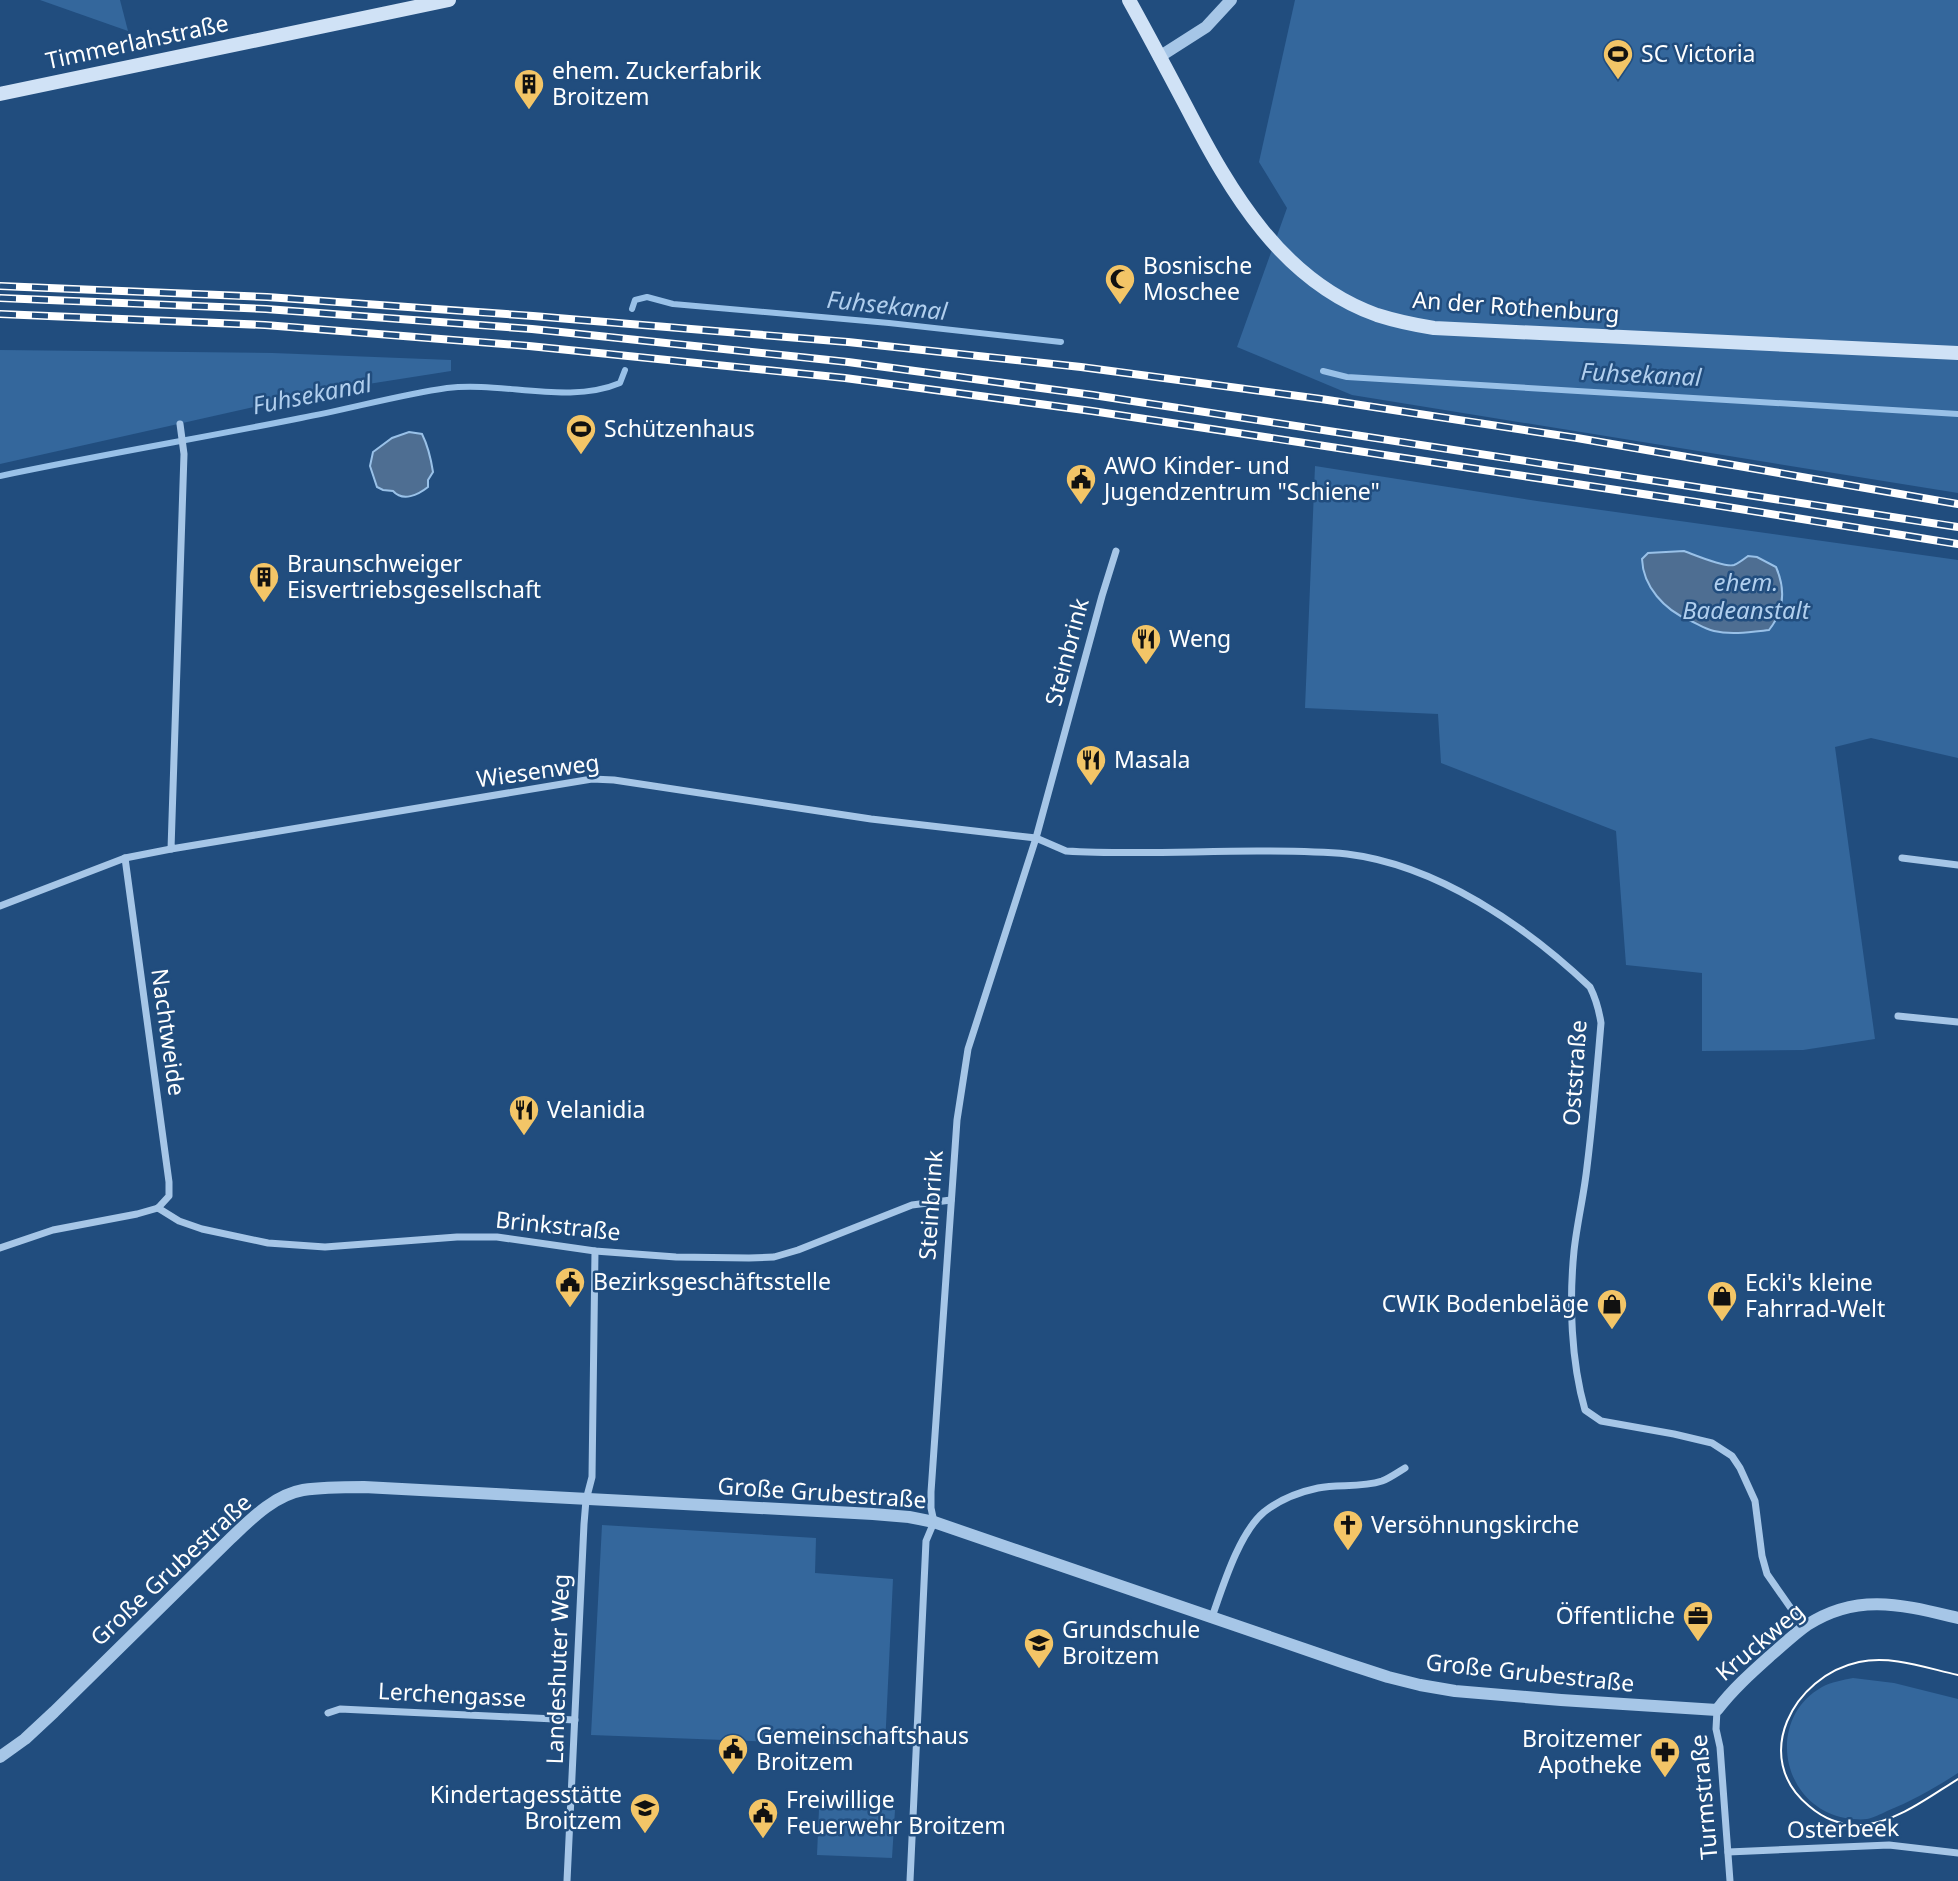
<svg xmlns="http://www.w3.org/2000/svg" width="1958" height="1881" font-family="'Noto Sans',sans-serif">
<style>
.green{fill:#34679c}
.water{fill:#4e6e92;stroke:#99c1e8;stroke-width:2}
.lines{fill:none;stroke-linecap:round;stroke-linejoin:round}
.stream{stroke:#99c1e8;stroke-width:6}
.minor{stroke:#a6c6e7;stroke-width:7}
.tertiary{stroke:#a6c6e7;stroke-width:12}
.secondary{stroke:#d0e2f6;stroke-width:14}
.tram{stroke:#fff;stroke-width:2}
.rail-casing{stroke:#fff;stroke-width:8}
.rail{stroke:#214d7e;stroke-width:5;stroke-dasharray:16;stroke-linecap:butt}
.labels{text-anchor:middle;stroke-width:5;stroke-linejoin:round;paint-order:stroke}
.street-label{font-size:23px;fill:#fff;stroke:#214d7e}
.poi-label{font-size:23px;fill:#fff;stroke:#214d7e;text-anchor:start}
.water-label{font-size:24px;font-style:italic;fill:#b1cfee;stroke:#214d7e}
</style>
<rect width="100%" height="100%" fill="#214d7e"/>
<g class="green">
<polygon points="40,0 120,0 128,31"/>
<polygon points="1295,0 1958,0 1958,493 1352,395 1237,347 1287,208 1259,162"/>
<polygon points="0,350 273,353 451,360 451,371 330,390 0,464"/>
<polygon points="1315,466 1537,501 1958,560 1958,758 1871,738 1835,747 1875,1039 1803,1050 1702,1051 1702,973 1626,965 1616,831 1441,763 1438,714 1305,708"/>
<polygon points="602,1525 816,1538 815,1573 893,1579 885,1746 591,1735"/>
<path d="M 1853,1678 L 1894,1683 L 1958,1699 L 1958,1773 C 1935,1788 1912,1801 1887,1811 C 1881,1814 1873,1818 1867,1819 C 1860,1820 1852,1819 1845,1818 C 1781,1806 1765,1719 1822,1687 C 1831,1682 1843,1680 1853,1678 Z"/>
<polygon points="819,1809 895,1810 892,1858 817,1855"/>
</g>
<g class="water">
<path d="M 409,432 L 422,434 C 428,446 431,459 433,472 L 428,480 L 428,487 C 418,495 403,502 393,491 L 383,490 L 377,487 L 370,466 L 373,452 L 392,438 Z"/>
<path d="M 1684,551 C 1695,555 1725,568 1734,565 C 1739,563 1744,559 1748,556 L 1757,557 L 1776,567 C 1786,590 1784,611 1769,630 C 1751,632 1731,635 1714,631 C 1704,629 1698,624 1689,620 C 1665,610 1643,587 1642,559 L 1648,553 Z"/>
</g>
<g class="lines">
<g class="stream">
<polyline points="632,309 635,300 647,297 673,304 889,323 1061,342"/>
<polyline points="1323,371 1347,377 1958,414"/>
<path d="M 0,476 C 100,455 201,438 301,418 C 350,409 398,395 447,388 C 502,381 568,405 620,383 L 625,370"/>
</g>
<g class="minor">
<path d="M 180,424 L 184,454 L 171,849 L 592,779 L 614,780 L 871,819 L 1036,838 L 1066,851 C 1130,855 1194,851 1257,851 C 1287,851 1317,851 1347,854 C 1437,865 1526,926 1590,987 C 1596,999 1599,1010 1601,1023 C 1597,1071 1593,1119 1587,1167 C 1584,1195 1577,1223 1574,1251 C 1569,1302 1571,1361 1585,1410 L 1601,1421 L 1674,1434 L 1712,1443 L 1732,1456 L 1740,1468 L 1755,1501 L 1762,1556 L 1767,1574 L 1804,1627"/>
<polyline points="125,858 169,1182 169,1196 158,1208"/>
<polyline points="1902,858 1958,865"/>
<polyline points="0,906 125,858 171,849"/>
<polyline points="1898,1016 1958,1022"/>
<polyline points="158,1208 179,1221 202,1229 268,1243 325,1247 457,1237 497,1237 595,1251 676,1257 749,1258 774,1257 798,1250 912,1205 951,1200"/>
<polyline points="0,1248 53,1230 137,1214 158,1208"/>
<path d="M 1212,1617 C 1223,1586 1239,1533 1264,1512 C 1279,1500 1299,1492 1318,1488 C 1339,1484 1361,1488 1382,1481 C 1390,1478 1398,1472 1405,1468"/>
<polyline points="1717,1710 1716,1729 1720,1747 1730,1881"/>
<polyline points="328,1713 340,1709 575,1720"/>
<polyline points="1728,1852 1889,1845 1958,1853"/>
<polyline points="567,1881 584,1524 586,1500 592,1477 595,1251"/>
<polyline points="910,1881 926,1541 934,1522 931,1508 931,1492 957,1120 968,1049 1036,838 1102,596 1116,551"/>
</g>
<g class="tertiary">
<polyline points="1159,57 1206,27 1231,0"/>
<path d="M 0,1757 L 25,1739 L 54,1712 L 230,1539 C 250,1520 274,1495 303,1490 C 323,1487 344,1487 364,1487 L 873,1514 L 909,1517 L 934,1522 L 1345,1663 L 1388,1677 L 1420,1685 L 1455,1691 L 1561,1700 L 1717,1710 C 1732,1690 1751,1673 1770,1656 C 1782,1646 1794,1634 1807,1625 C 1858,1592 1903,1605 1958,1618"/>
</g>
<g class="secondary">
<path d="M 1129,0 C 1149,36 1168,72 1187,108 C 1231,193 1282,281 1377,315 C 1396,321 1415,325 1434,328 L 1958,353"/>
<polyline points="0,94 449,0"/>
</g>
<path class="tram" d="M 1958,1675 C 1926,1668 1892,1655 1859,1662 C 1793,1676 1750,1758 1809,1806 C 1824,1819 1843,1826 1863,1825 C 1898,1821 1929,1797 1958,1779"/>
<g class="rail-casing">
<g id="rail">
<polyline points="0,286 267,297 533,316 848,342 1081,367 1321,399 1577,438 1958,504"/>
<polyline points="0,298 266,309 532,329 848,362 1093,395 1958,527"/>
<polyline points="0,314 265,325 529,346 845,378 1092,411 1696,502 1958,544"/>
</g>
</g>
<use href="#rail" class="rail"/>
</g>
<defs>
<g id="stadium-pin" transform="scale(1.575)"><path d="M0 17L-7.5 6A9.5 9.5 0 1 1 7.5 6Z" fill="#f3c567" stroke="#214d7e"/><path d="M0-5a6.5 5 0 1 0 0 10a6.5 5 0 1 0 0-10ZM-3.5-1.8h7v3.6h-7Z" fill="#111"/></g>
<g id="building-pin" transform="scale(1.575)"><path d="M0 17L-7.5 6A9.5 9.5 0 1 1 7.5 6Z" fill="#f3c567" stroke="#214d7e"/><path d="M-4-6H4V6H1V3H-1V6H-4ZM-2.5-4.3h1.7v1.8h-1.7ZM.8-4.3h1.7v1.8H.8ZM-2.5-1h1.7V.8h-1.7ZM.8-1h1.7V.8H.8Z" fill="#111"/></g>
<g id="mosque-pin" transform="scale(1.575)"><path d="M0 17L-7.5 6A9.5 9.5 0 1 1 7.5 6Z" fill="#f3c567" stroke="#214d7e"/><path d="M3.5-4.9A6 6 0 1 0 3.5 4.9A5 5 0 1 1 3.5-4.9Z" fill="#111"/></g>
<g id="civic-pin" transform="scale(1.575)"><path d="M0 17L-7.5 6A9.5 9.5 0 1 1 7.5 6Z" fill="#f3c567" stroke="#214d7e"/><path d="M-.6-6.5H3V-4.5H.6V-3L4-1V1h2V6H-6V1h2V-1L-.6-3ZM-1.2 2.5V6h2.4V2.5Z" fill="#111"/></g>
<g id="restaurant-pin" transform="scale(1.575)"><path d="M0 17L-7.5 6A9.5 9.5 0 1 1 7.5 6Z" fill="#f3c567" stroke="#214d7e"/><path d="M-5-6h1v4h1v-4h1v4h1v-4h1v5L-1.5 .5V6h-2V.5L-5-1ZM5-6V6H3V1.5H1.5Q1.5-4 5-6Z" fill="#111"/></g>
<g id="shop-pin" transform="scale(1.575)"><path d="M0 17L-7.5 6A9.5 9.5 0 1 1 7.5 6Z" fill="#f3c567" stroke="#214d7e"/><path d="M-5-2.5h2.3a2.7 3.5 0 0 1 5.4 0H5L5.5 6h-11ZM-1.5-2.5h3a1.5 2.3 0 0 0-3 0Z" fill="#111"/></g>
<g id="church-pin" transform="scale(1.575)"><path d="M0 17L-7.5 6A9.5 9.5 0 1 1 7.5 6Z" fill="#f3c567" stroke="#214d7e"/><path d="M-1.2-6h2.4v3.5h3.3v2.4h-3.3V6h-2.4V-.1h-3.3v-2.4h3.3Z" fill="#111"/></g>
<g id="office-pin" transform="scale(1.575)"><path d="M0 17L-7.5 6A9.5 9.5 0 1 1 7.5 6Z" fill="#f3c567" stroke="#214d7e"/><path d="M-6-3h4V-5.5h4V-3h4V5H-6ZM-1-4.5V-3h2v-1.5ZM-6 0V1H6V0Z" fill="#111"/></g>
<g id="school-pin" transform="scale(1.575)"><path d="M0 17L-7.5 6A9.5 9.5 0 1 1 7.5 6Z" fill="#f3c567" stroke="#214d7e"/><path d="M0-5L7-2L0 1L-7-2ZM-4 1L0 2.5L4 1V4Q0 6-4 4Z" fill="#111"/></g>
<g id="pharmacy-pin" transform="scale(1.575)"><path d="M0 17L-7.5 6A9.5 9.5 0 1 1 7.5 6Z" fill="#f3c567" stroke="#214d7e"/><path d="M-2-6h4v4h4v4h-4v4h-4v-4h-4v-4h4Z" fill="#111"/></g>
</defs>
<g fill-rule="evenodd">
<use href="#stadium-pin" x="1618" y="54"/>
<use href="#building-pin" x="529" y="84"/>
<use href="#mosque-pin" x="1120" y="279"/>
<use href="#stadium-pin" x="581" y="429"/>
<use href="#civic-pin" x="1081" y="479"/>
<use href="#building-pin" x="264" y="577"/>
<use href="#restaurant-pin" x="1146" y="639"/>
<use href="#restaurant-pin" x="1091" y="760"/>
<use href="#restaurant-pin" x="524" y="1110"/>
<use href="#civic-pin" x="570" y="1282"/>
<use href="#shop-pin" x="1722" y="1296"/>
<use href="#shop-pin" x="1612" y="1304"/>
<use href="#church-pin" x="1348" y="1525"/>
<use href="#office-pin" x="1698" y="1616"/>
<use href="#school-pin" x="1039" y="1643"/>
<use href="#civic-pin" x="733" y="1749"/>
<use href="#pharmacy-pin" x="1665" y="1752"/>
<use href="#school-pin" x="645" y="1808"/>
<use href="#civic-pin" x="763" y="1813"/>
</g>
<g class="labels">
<g class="street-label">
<text transform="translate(137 42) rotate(-12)" y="8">Timmerlahstraße</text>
<text transform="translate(1516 307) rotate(4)" y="8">An der Rothenburg</text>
<text transform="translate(1067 652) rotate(-75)" y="8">Steinbrink</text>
<text transform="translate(538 771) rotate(-8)" y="8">Wiesenweg</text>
<text transform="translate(168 1032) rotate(82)" y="8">Nachtweide</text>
<text transform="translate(1575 1073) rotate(-86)" y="8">Oststraße</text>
<text transform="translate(931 1205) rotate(-86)" y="8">Steinbrink</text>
<text transform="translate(558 1226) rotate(6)" y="8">Brinkstraße</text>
<text transform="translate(822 1493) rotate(4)" y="8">Große Grubestraße</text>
<text transform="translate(171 1570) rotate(-43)" y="8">Große Grubestraße</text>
<text transform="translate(1760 1642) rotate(-40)" y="8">Kruckweg</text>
<text transform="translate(558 1669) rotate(-88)" y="8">Landeshuter Weg</text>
<text transform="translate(1530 1673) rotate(6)" y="8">Große Grubestraße</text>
<text transform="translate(452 1695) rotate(3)" y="8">Lerchengasse</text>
<text transform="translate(1704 1797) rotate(-95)" y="8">Turmstraße</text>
<text transform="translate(1843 1829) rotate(-1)" y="8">Osterbeek</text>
</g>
<g class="poi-label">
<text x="1641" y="62">SC Victoria</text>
<text x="552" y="79">ehem. Zuckerfabrik<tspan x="552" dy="26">Broitzem</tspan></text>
<text x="1143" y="274">Bosnische<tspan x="1143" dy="26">Moschee</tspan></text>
<text x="604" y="437">Schützenhaus</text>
<text x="1104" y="474">AWO Kinder- und<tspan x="1104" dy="26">Jugendzentrum "Schiene"</tspan></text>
<text x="287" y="572">Braunschweiger<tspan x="287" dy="26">Eisvertriebsgesellschaft</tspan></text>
<text x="1169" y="647">Weng</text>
<text x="1114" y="768">Masala</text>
<text x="547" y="1118">Velanidia</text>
<text x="593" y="1290">Bezirksgeschäftsstelle</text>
<text x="1745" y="1291">Ecki's kleine<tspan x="1745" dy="26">Fahrrad-Welt</tspan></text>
<text x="1589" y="1312" text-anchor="end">CWIK Bodenbeläge</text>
<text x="1371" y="1533">Versöhnungskirche</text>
<text x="1675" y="1624" text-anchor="end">Öffentliche</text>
<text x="1062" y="1638">Grundschule<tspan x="1062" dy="26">Broitzem</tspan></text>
<text x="756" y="1744">Gemeinschaftshaus<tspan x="756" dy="26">Broitzem</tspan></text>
<text x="1642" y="1747" text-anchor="end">Broitzemer<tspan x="1642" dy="26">Apotheke</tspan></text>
<text x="622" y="1803" text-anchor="end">Kindertagesstätte<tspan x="622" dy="26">Broitzem</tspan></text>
<text x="786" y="1808">Freiwillige<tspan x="786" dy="26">Feuerwehr Broitzem</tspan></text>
</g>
<g class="water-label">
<text transform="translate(887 306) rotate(6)" y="8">Fuhsekanal</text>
<text transform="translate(1641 375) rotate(3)" y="8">Fuhsekanal</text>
<text transform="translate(312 395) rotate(-11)" y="8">Fuhsekanal</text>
<text x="1746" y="591">ehem.<tspan x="1746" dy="28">Badeanstalt</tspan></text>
</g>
</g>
</svg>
